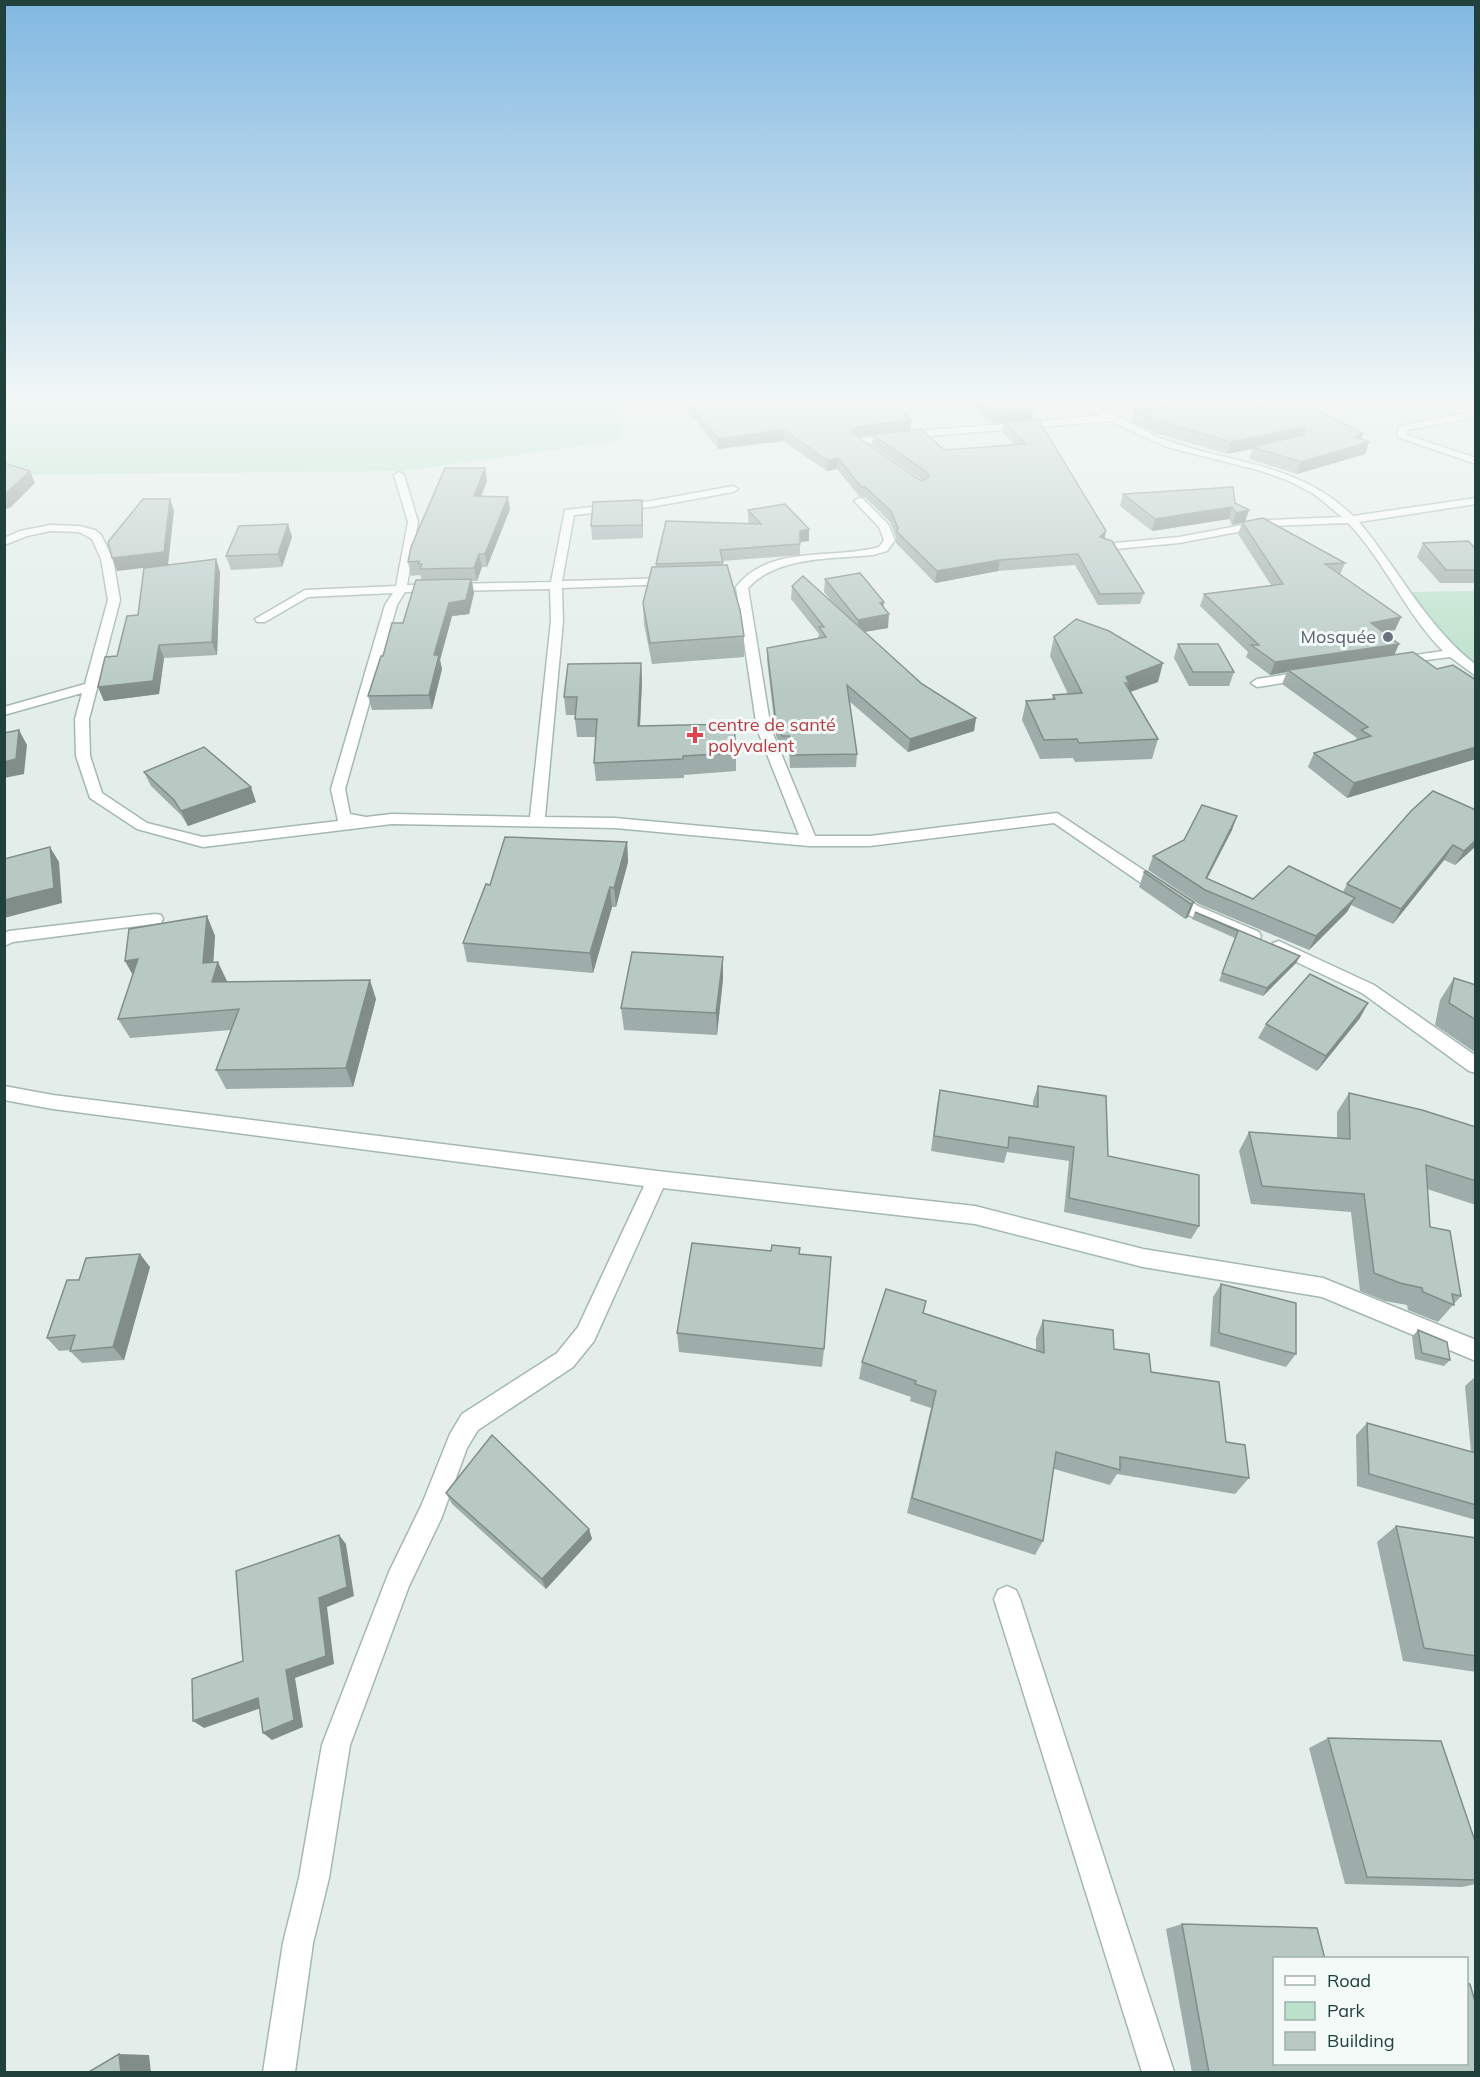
<svg xmlns="http://www.w3.org/2000/svg" width="1480" height="2077" font-family="Mulish,sans-serif">
<style>
.green{fill:#bbe1ca}
.lines{fill:none;stroke-linecap:round;stroke-linejoin:round}
.minor-casing{stroke:#a5b7b3;stroke-width:3}
.minor{fill:#fff;fill-rule:evenodd}
.wall{fill:#9eada9}
.shaded-wall{fill:#818d89}
.building{fill:#b8c9c4;stroke:#818d89;stroke-width:1.5}
.worship-dot{fill:#6b7280;stroke:#f4faf8;stroke-width:2}
.health-dot{fill:#e0444e;stroke:#f4faf8;stroke-width:2}
.labels{text-anchor:middle;stroke-width:6;stroke-linejoin:round;paint-order:stroke}
.far-worship-label{font-size:18px;fill:#5b616d;stroke:#f4faf8;text-anchor:end}
.far-health-label{font-size:18px;fill:#be3a42;stroke:#f4faf8;text-anchor:start}
</style>
<rect width="100%" height="100%" fill="#e3eeeb"/>
<g class="green">
<polygon points="4,401 622,401 621,440 405,471 5,475"/>
<polygon points="1475,591 1475,672 1405,592"/>
</g>
<g class="lines">
<g class="minor-casing">
<g id="minor">
<path d="M 1077,401 C 1096,400 1139,429 1160,438 C 1230,465 1297,461 1353,516 L 1476,498 L 1476,504 L 1359,522 C 1399,570 1426,626 1476,665 L 1476,676 L 1450,657 L 1394,664 L 1392,661 L 1394,658 L 1443,651 C 1405,613 1385,561 1348,523 L 1269,526 L 1179,543 L 1105,550 L 1099,547 L 1105,544 L 1179,537 L 1269,520 L 1342,517 L 1314,494 L 1287,480 L 1258,470 L 1167,447 L 1109,421 L 918,437 L 865,444 L 877,454 L 872,457 L 852,442 L 857,439 L 918,431 L 1101,416 Z"/>
<polygon points="1476,411 1476,417 1407,430 1407,435 1476,458 1476,464 1397,437 1399,426"/>
<path d="M 399,472 L 404,475 L 418,522 L 407,585 L 551,582 L 565,510 L 651,501 L 733,486 L 738,489 L 733,492 L 651,507 L 574,515 L 562,581 L 673,578 L 679,581 L 673,584 L 562,588 L 563,621 L 545,817 L 615,818 L 799,835 L 757,729 L 736,587 C 769,544 833,560 879,547 L 884,540 L 879,527 L 854,501 L 859,498 L 863,499 L 888,524 L 895,540 L 887,551 L 873,555 C 833,559 777,556 748,588 L 771,729 L 815,836 L 870,836 L 1057,813 L 1198,906 L 1259,932 L 1261,936 L 1259,940 L 1247,940 L 1186,914 L 1054,823 L 870,846 L 809,846 L 615,828 L 392,824 L 203,847 L 137,829 L 90,798 L 76,756 L 75,719 L 82,693 L 4,715 L 4,707 L 85,684 L 108,600 L 101,559 L 92,539 L 79,532 L 50,531 L 27,536 L 4,545 L 4,538 L 20,531 L 50,525 L 79,526 L 95,530 L 101,535 L 113,559 L 120,600 L 89,719 L 90,756 L 102,793 L 147,823 L 203,837 L 338,821 L 331,789 L 385,605 L 393,593 L 308,597 L 265,622 L 257,622 L 255,619 L 305,590 L 396,586 L 408,522 L 394,475 ZM 550,589 L 551,621 L 530,817 L 392,814 L 366,817 L 350,814 L 345,789 L 397,605 L 405,592 Z"/>
<polygon points="1309,671 1314,672 1315,675 1314,678 1257,687 1251,683 1257,679"/>
<polygon points="155,914 161,915 163,919 161,923 13,942 4,946 4,933 9,931"/>
<polygon points="1279,941 1374,985 1476,1056 1476,1073 1469,1071 1362,993 1273,951 1271,947 1273,943"/>
<polygon points="4,1086 53,1095 657,1171 975,1206 1143,1249 1323,1278 1476,1340 1476,1361 1322,1297 1143,1267 975,1224 663,1188 594,1341 573,1367 478,1430 467,1448 441,1519 409,1586 350,1745 329,1878 313,1943 295,2072 263,2072 283,1943 299,1878 322,1745 389,1572 422,1504 450,1434 462,1414 557,1353 578,1327 644,1186 53,1109 4,1100"/>
<polygon points="1007,1586 1016,1590 1020,1599 1174,2072 1142,2072 994,1599 998,1590"/>
</g>
</g>
<use href="#minor" class="minor"/>
</g>
<g class="wall">
<polygon points="680,401 890,401 910,430 857,437 921,481 922,480 872,445 873,435 944,450 1015,445 1002,432 1004,422 1038,419 1106,531 1104,538 1144,593 1140,604 1098,605 1075,565 998,571 935,583 896,543 896,537 890,522 865,497 860,497 837,469 827,471 783,441 718,449"/>
<polygon points="970,401 1035,401 1031,420 992,423"/>
<polygon points="1256,407 1369,442 1365,454 1297,474 1249,459 1252,449 1227,454 1156,433 1132,422 1135,411"/>
<polygon points="485,468 487,481 481,496 510,509 487,567 482,567 477,581 472,581 474,593 469,614 452,616 440,660 442,669 432,709 372,710 368,696 383,656 403,623 422,580 420,575 411,576 408,562"/>
<polygon points="1123,494 1235,503 1249,510 1245,522 1345,563 1340,575 1401,617 1395,630 1384,632 1394,655 1437,669 1476,680 1476,759 1347,798 1308,767 1314,753 1355,741 1357,738 1282,684 1287,672 1270,675 1246,657 1248,652 1200,606 1204,594 1271,585 1238,534 1242,523 1232,525 1229,519 1152,531 1120,506"/>
<polygon points="642,500 643,538 592,540 591,526"/>
<polygon points="748,510 809,529 809,541 800,542 800,555 723,561 723,565 744,636 744,657 652,664 644,624 643,603 656,567 656,564 750,524 748,521"/>
<polygon points="288,524 292,537 282,567 231,570 226,556"/>
<polygon points="1423,543 1476,549 1476,583 1440,583 1417,557"/>
<polygon points="216,559 220,572 217,655 164,658 159,694 104,701 98,687 117,656 138,615"/>
<polygon points="825,579 883,607 888,628 865,632 922,684 976,718 974,731 908,752 849,701 857,754 856,767 790,768 789,749 782,749 776,736 767,660 767,648 818,638 819,634 791,599 792,586 833,603 824,592"/>
<polygon points="1054,637 1158,682 1131,692 1158,739 1152,759 1075,762 1073,758 1040,759 1022,720 1026,701 1052,700 1053,695 1068,694 1050,656"/>
<polygon points="1178,644 1234,672 1229,686 1189,686 1174,658"/>
<polygon points="641,663 642,681 640,726 736,753 736,771 684,775 684,778 596,781 594,763 596,737 577,737 575,719 575,715 566,715 564,697"/>
<polygon points="144,772 256,802 188,826 181,815 151,786"/>
<polygon points="1476,810 1476,846 1455,865 1444,860 1393,924 1351,905 1347,912 1309,950 1199,904 1148,870 1153,856 1237,816 1232,830 1207,879 1253,899 1343,892 1347,884"/>
<polygon points="627,842 628,862 616,907 612,907 593,973 467,962 463,943 490,885"/>
<polygon points="1144,872 1194,902 1188,917 1185,919 1139,887"/>
<polygon points="1195,912 1300,956 1296,963 1263,996 1219,981 1235,938 1192,919"/>
<polygon points="207,916 215,936 213,962 227,982 376,999 353,1087 226,1089 216,1070 231,1030 130,1038 118,1019"/>
<polygon points="1454,978 1476,985 1476,1053 1435,1025 1440,1000"/>
<polygon points="723,979 717,1035 624,1030 621,1008"/>
<polygon points="1360,1018 1317,1071 1258,1038 1266,1024"/>
<polygon points="1038,1086 1108,1156 1199,1226 1191,1239 1064,1212 1069,1161 1007,1152 1004,1163 931,1151 937,1105 940,1090 1033,1106 1033,1101"/>
<polygon points="1349,1093 1476,1127 1476,1205 1427,1189 1430,1227 1461,1296 1438,1322 1408,1310 1407,1305 1385,1301 1360,1291 1351,1212 1251,1204 1239,1151 1249,1132 1337,1138 1337,1112"/>
<polygon points="799,1254 824,1349 822,1367 679,1352 677,1333"/>
<polygon points="150,1267 124,1360 82,1363 70,1351 70,1350 59,1351 47,1338 79,1280"/>
<polygon points="1221,1284 1296,1354 1286,1367 1210,1346 1213,1297"/>
<polygon points="924,1313 1036,1350 1036,1338 1043,1320 1114,1349 1151,1372 1226,1442 1249,1478 1235,1494 1117,1474 1110,1485 1054,1469 1043,1541 1035,1555 907,1513 931,1408 910,1401 911,1397 859,1379 862,1362"/>
<polygon points="1418,1330 1450,1360 1444,1366 1415,1359 1412,1337"/>
<polygon points="1476,1376 1476,1520 1357,1486 1356,1435 1367,1423 1471,1452 1465,1386"/>
<polygon points="446,1493 589,1529 592,1539 546,1589 452,1504"/>
<polygon points="1396,1526 1476,1538 1476,1672 1403,1661 1377,1542"/>
<polygon points="1328,1738 1476,1844 1476,1884 1462,1887 1345,1884 1309,1748"/>
<polygon points="1182,1924 1275,1959 1476,2073 1192,2073 1166,1929"/>
</g>
<g class="shaded-wall">
<polygon points="1034,401 1035,401 1031,420 992,423 994,412 1030,404"/>
<polygon points="911,420 910,430 857,437 851,432 857,427"/>
<polygon points="1305,427 1300,439 1252,447 1252,449 1227,454 1231,442"/>
<polygon points="784,430 783,441 718,449 718,439"/>
<polygon points="1363,433 1359,445 1369,442 1365,454 1297,474 1301,462"/>
<polygon points="838,458 837,469 827,471 828,461"/>
<polygon points="485,468 487,481 476,509 474,496"/>
<polygon points="30,471 35,483 11,507 4,510 4,495"/>
<polygon points="508,497 510,509 487,567 485,554"/>
<polygon points="170,499 174,511 168,565 117,571 112,558"/>
<polygon points="642,500 643,513 643,538 642,525"/>
<polygon points="1232,507 1229,519 1152,531 1155,519"/>
<polygon points="1249,510 1245,522 1232,525 1236,513"/>
<polygon points="288,524 292,537 282,567 278,554"/>
<polygon points="809,529 809,541 800,542 800,531"/>
<polygon points="1106,531 1104,542 1100,537"/>
<polygon points="479,554 482,567 477,581 474,568"/>
<polygon points="216,559 220,572 217,655 212,642"/>
<polygon points="1000,560 998,571 935,583 937,571"/>
<polygon points="471,579 474,593 469,614 452,616 440,660 442,669 432,709 429,695 434,655 449,603"/>
<polygon points="884,602 883,615 889,614 888,628 857,633 858,620 880,603"/>
<polygon points="1401,617 1395,630 1365,635 1371,623"/>
<polygon points="1399,644 1394,656 1288,670 1287,672 1270,675 1275,662"/>
<polygon points="159,645 164,658 159,694 104,701 98,687"/>
<polygon points="641,663 642,681 639,744 638,726"/>
<polygon points="1163,663 1158,682 1126,693 1129,683 1126,677"/>
<polygon points="976,718 974,731 908,752 910,739"/>
<polygon points="19,730 27,745 24,774 4,778 4,762"/>
<polygon points="1476,747 1476,759 1347,798 1354,783"/>
<polygon points="251,787 256,802 188,826 181,811"/>
<polygon points="1237,816 1232,830 1202,888 1206,878"/>
<polygon points="1476,840 1476,846 1455,865 1464,851"/>
<polygon points="627,842 628,862 616,907 614,888"/>
<polygon points="1453,845 1444,860 1393,924 1401,909"/>
<polygon points="50,847 59,862 62,903 4,918 4,900"/>
<polygon points="610,887 612,907 593,973 590,953"/>
<polygon points="1355,898 1347,912 1309,950 1316,936"/>
<polygon points="1194,902 1188,917 1185,919 1191,904"/>
<polygon points="207,916 215,936 212,983 203,963"/>
<polygon points="1300,956 1296,963 1263,996 1267,988"/>
<polygon points="723,957 723,979 717,1035 716,1013"/>
<polygon points="138,959 136,981 125,961"/>
<polygon points="218,962 227,981 221,1002 212,982"/>
<polygon points="370,980 376,999 353,1087 346,1068"/>
<polygon points="1368,1003 1360,1018 1317,1071 1326,1056"/>
<polygon points="140,1254 150,1267 124,1360 113,1347"/>
<polygon points="589,1529 592,1539 546,1589 542,1579"/>
<polygon points="339,1535 346,1544 354,1596 327,1607 334,1664 295,1678 303,1727 272,1740 263,1733 286,1670 319,1598"/>
<polygon points="258,1698 267,1706 204,1728 193,1721"/>
<polygon points="119,2054 149,2055 151,2073 121,2073"/>
</g>
<g class="building">
<polygon points="687,401 890,401 911,420 857,427 851,432 921,481 929,477 928,473 873,435 921,429 944,450 1026,444 1004,422 1038,419 1106,531 1100,537 1112,541 1144,593 1100,594 1078,554 1000,560 937,571 897,532 898,528 891,511 865,487 861,487 838,458 828,461 784,430 718,439"/>
<polygon points="982,401 1034,401 1030,404 1033,409 994,412"/>
<polygon points="1198,401 1245,401 1256,407 1287,401 1298,401 1363,433 1355,437 1369,442 1301,462 1252,447 1304,435 1305,427 1231,442 1159,421 1135,411"/>
<polygon points="4,463 30,471 4,495"/>
<polygon points="445,468 485,468 474,496 508,497 485,554 479,554 474,568 420,569 422,564 418,564 419,561 408,562 411,547"/>
<polygon points="1233,487 1235,503 1249,510 1236,513 1232,507 1155,519 1123,494"/>
<polygon points="143,499 170,499 164,552 112,558 108,542"/>
<polygon points="642,500 642,525 591,526 593,502"/>
<polygon points="785,504 809,529 800,531 800,544 720,550 723,562 656,564 666,521 761,524 748,510"/>
<polygon points="1263,518 1345,563 1325,564 1401,617 1371,623 1399,644 1275,662 1251,645 1259,645 1204,594 1283,584 1242,522"/>
<polygon points="288,524 278,554 226,556 239,526"/>
<polygon points="1468,541 1476,549 1476,570 1446,570 1423,543"/>
<polygon points="216,559 212,642 159,645 153,681 98,687 105,657 117,656 127,616 138,615 144,568"/>
<polygon points="727,565 740,610 744,636 650,643 643,603 652,567"/>
<polygon points="860,573 884,602 880,603 889,614 858,620 825,579"/>
<polygon points="803,576 922,684 976,718 910,739 847,685 857,754 791,755 789,736 782,736 776,723 767,648 826,637 819,627 824,627 792,586"/>
<polygon points="471,579 466,600 449,603 434,655 439,655 429,695 368,696 381,656 383,656 392,623 403,623 416,580"/>
<polygon points="1076,619 1109,631 1163,663 1126,677 1129,683 1125,683 1158,739 1079,743 1077,739 1044,740 1026,701 1055,699 1053,695 1082,693 1054,637"/>
<polygon points="1178,644 1218,644 1234,672 1193,672"/>
<polygon points="1413,652 1437,669 1453,665 1476,680 1476,747 1354,783 1314,753 1371,736 1361,730 1368,727 1288,670"/>
<polygon points="641,663 638,726 734,724 736,753 683,756 683,759 594,763 597,719 575,719 577,697 564,697 568,664"/>
<polygon points="19,730 16,759 4,762 4,733"/>
<polygon points="204,747 251,787 181,811 174,800 144,772"/>
<polygon points="1433,791 1476,810 1476,840 1464,851 1453,845 1401,909 1347,884 1411,811"/>
<polygon points="1202,805 1237,816 1206,878 1253,899 1289,866 1355,898 1316,936 1205,890 1153,856 1184,840"/>
<polygon points="505,837 627,842 614,888 610,887 590,953 463,943 486,884 490,885"/>
<polygon points="50,847 54,888 4,900 4,859"/>
<polygon points="1146,871 1194,902 1191,904 1144,872"/>
<polygon points="1195,912 1300,956 1267,988 1222,973 1238,931"/>
<polygon points="207,916 203,963 218,962 212,982 370,980 346,1068 216,1070 239,1009 118,1019 138,959 125,961 129,929"/>
<polygon points="632,952 723,957 716,1013 621,1008"/>
<polygon points="1310,974 1368,1003 1326,1056 1266,1024"/>
<polygon points="1454,978 1476,985 1476,1020 1449,1003"/>
<polygon points="1038,1086 1106,1096 1108,1156 1199,1175 1199,1226 1069,1198 1074,1147 1009,1137 1008,1148 934,1136 940,1090 1038,1107"/>
<polygon points="1349,1093 1422,1110 1476,1127 1476,1181 1426,1165 1430,1227 1450,1231 1461,1296 1452,1294 1454,1305 1423,1292 1422,1288 1400,1283 1374,1273 1364,1194 1262,1186 1249,1132 1350,1139"/>
<polygon points="692,1243 771,1251 772,1245 800,1248 799,1254 831,1257 824,1349 677,1333"/>
<polygon points="140,1254 113,1347 70,1351 75,1335 47,1338 67,1280 79,1280 86,1258"/>
<polygon points="1221,1284 1296,1303 1296,1354 1219,1333"/>
<polygon points="886,1289 926,1301 923,1313 1044,1353 1043,1320 1113,1330 1114,1349 1149,1354 1151,1372 1219,1382 1226,1442 1245,1445 1249,1478 1120,1457 1120,1470 1056,1452 1043,1541 912,1498 936,1391 915,1384 916,1381 862,1362"/>
<polygon points="1418,1330 1447,1342 1450,1360 1422,1353"/>
<polygon points="1367,1423 1476,1453 1476,1505 1369,1474"/>
<polygon points="492,1435 589,1529 542,1579 446,1493"/>
<polygon points="1396,1526 1476,1538 1476,1656 1424,1648"/>
<polygon points="339,1535 347,1587 319,1598 326,1656 286,1670 294,1720 263,1733 258,1698 193,1721 192,1679 243,1661 236,1571"/>
<polygon points="1328,1738 1441,1741 1476,1844 1476,1880 1367,1877"/>
<polygon points="1182,1924 1317,1928 1325,1959 1275,1959 1275,2064 1467,2064 1467,1983 1470,1984 1476,2005 1476,2073 1209,2073"/>
<polygon points="119,2054 121,2073 87,2073"/>
</g>
<linearGradient id="sky" x2="0" y2="1"><stop stop-color="#81b8e1"/><stop offset="0.58" stop-color="#f2f7f6"/><stop offset="1" stop-color="#f2f7f6" stop-opacity="0"/></linearGradient>
<rect width="1480" height="692" fill="url(#sky)"/>
<circle class="worship-dot" cx="1388" cy="637" r="6"/>
<path class="health-dot" d="M692 726h6v6h6v6h-6v6h-6v-6h-6v-6h6z"/>
<g class="labels">
<g class="far-worship-label">
<text x="1376" y="643">Mosquée</text>
</g>
<g class="far-health-label">
<text x="708" y="731">centre de santé<tspan x="708" dy="21">polyvalent</tspan></text>
</g>
</g>
<rect width="1480" height="2077" fill="none" stroke="#21413d" stroke-width="12"/>
<rect x="1273" y="1957" width="195" height="108" fill="#f4faf8" stroke="#a0b0ad" stroke-width="1.5"/>
<rect x="1285" y="1976" width="30" height="9" fill="#ffffff" stroke="#a0b0ad" stroke-width="1.5"/>
<text x="1327" y="1987" font-size="18" fill="#21413d">Road</text>
<rect x="1285" y="2002" width="30" height="18" fill="#bbe1ca" stroke="#a0b0ad" stroke-width="1.5"/>
<text x="1327" y="2017" font-size="18" fill="#21413d">Park</text>
<rect x="1285" y="2032" width="30" height="18" fill="#b8c9c4" stroke="#a0b0ad" stroke-width="1.5"/>
<text x="1327" y="2047" font-size="18" fill="#21413d">Building</text>
</svg>
